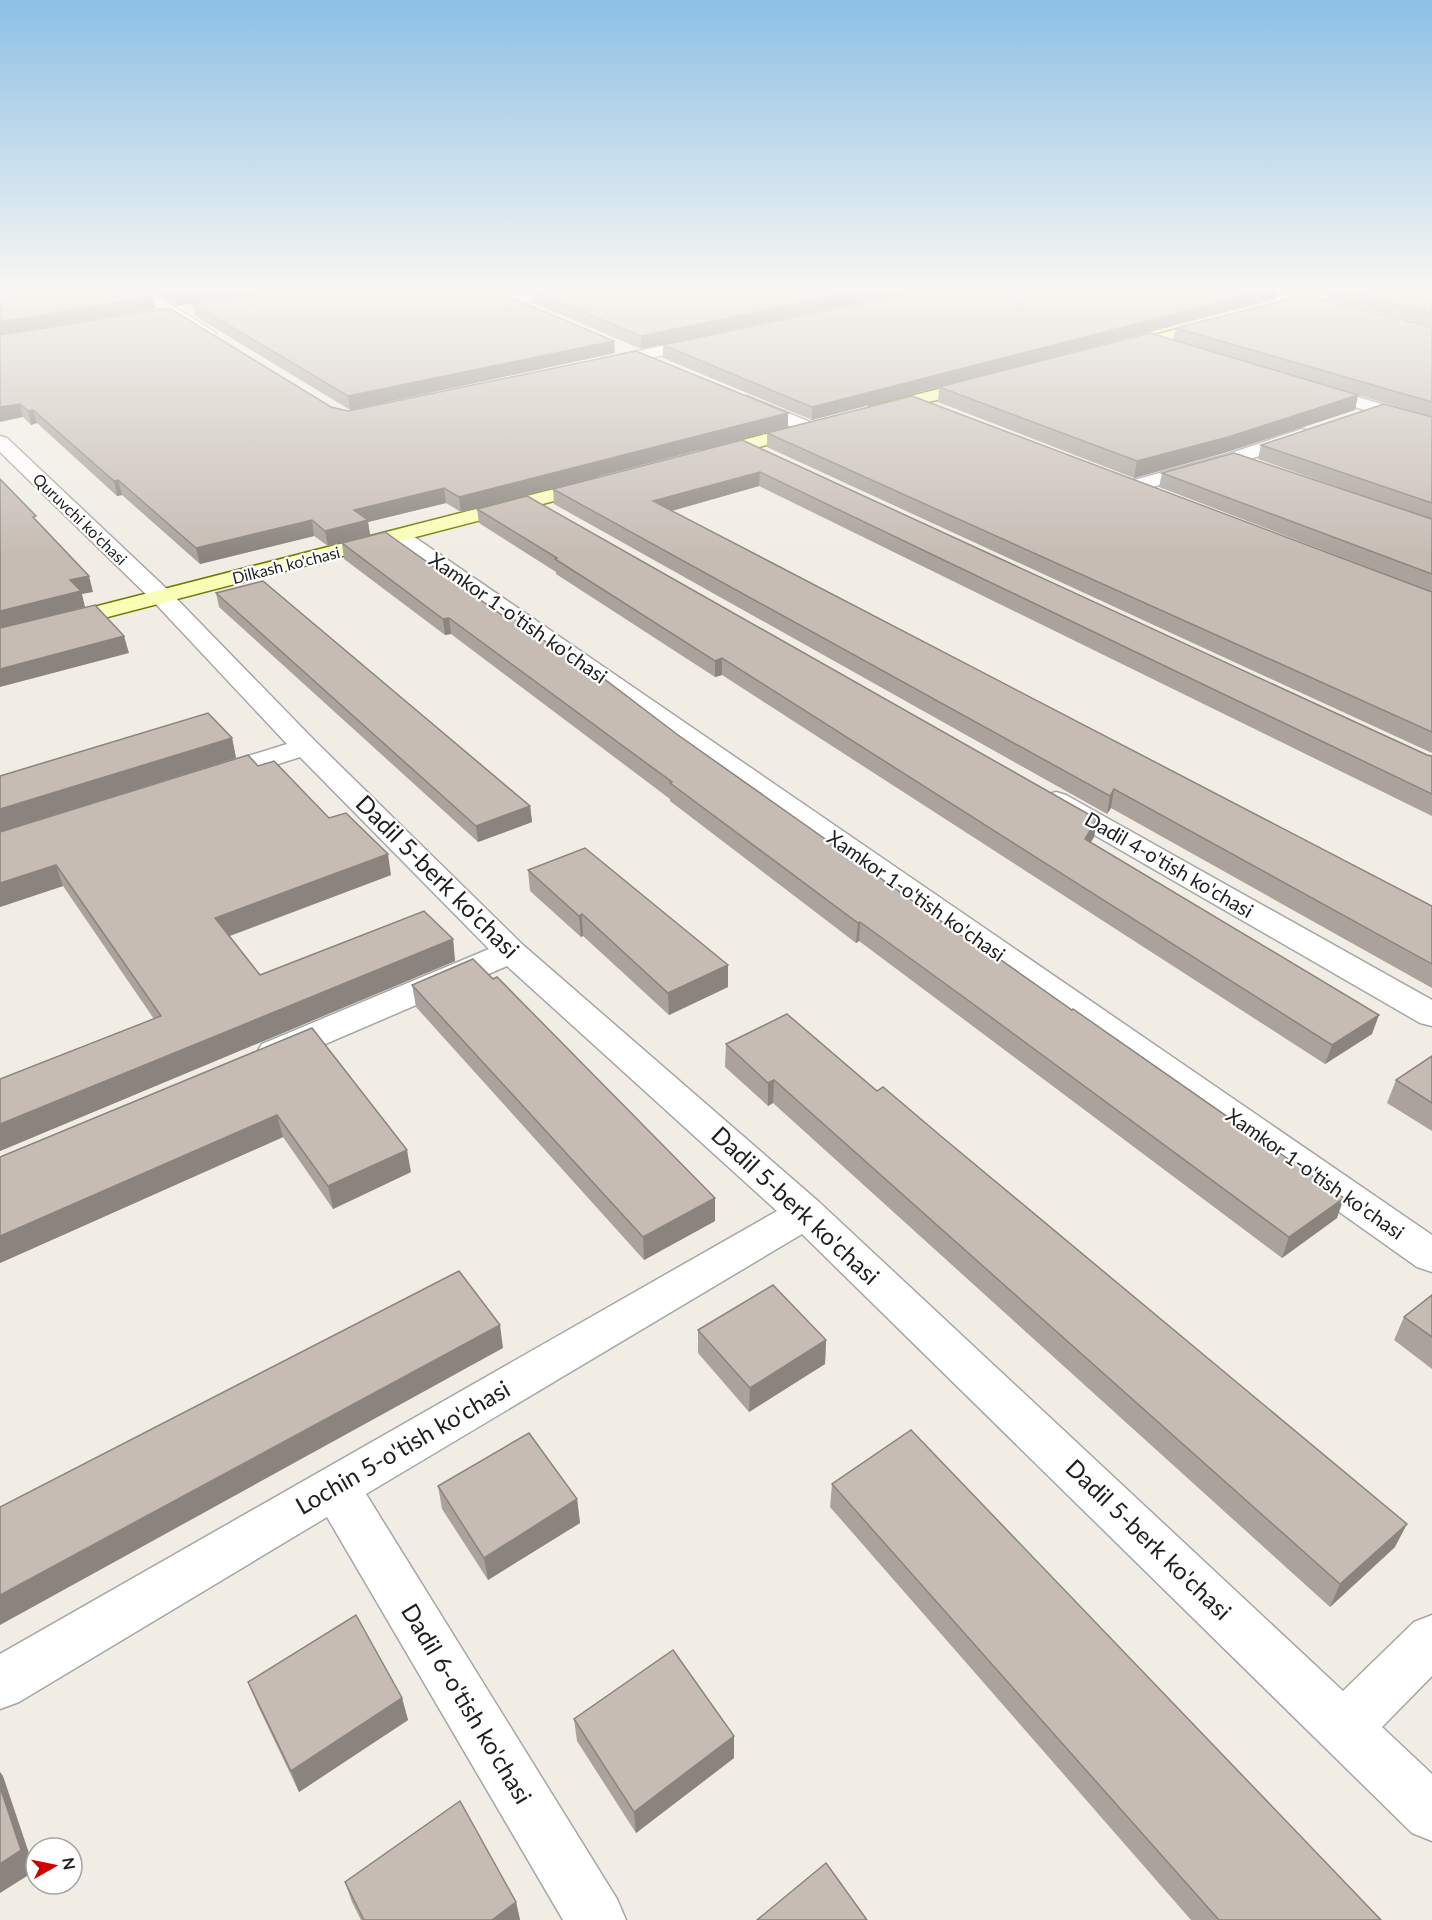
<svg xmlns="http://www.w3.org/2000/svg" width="1432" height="1920" font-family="Lato,sans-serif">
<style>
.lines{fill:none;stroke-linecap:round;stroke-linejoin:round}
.street-casing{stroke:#a6a6a6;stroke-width:3}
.secondary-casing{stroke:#6e7c00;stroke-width:3}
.street{fill:#fff;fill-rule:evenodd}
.secondary{fill:#f9feb6;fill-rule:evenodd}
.wall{fill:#aaa29b}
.shaded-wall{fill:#8b847e}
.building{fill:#c6bcb4;stroke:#8b847e;stroke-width:1.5}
.labels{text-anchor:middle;stroke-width:4.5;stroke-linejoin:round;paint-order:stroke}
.far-street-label{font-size:16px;fill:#1f1f1f;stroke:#fff}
.street-label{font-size:20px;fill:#1f1f1f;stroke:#fff}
.near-street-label{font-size:24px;fill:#1f1f1f;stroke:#fff}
</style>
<rect width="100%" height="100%" fill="#f1ede5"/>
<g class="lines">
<g class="street-casing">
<g id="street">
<polygon points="128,288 145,288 216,333 208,338 203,336"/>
<polygon points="553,288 584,288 577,292 509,304 502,300 509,296"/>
<polygon points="707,336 713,338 715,341 713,344 602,369 594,364 602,359"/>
<polygon points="1314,384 1432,419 1432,430 1308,393 1305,389 1308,385"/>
<polygon points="747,396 815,424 818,428 815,432 803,432 741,405 738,401 741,397"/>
<polygon points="1302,429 1308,431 1311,435 1308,439 1239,463 1134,492 1127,490 1124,486 1127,482 1225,455"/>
<polygon points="0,436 7,438 169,591 315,741 523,945 819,1202 1343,1691 1414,1622 1432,1615 1432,1676 1382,1727 1432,1774 1432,1841 1412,1833 802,1234 366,1494 617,1899 626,1920 563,1920 327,1517 19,1702 0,1709 0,1654 777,1211 507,966 288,1060 275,1064 262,1060 257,1052 262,1044 489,949 300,757 223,782 213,784 203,782 199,776 203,770 287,744 153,601 0,452"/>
<polygon points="400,530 407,532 1432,1235 1432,1272 1417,1267 393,540 389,536 393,532"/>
<polygon points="1056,792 1066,795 1432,1000 1432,1026 1420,1023 1046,807 1042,801 1046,795"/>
</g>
</g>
<g class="secondary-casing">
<g id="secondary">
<polygon points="1322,290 1329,294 1327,297 1271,313 1264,309 1266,306"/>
<polygon points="1218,318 1223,320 1226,323 1223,326 1120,354 1112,349 1114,346"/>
<polygon points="983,378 989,379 991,383 989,387 876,415 870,414 867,410 870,406"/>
<polygon points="808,423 814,424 817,428 814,432 708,461 701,459 699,455 701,451"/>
<polygon points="597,478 604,480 607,484 604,488 0,645 0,631"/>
</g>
</g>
<use href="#street" class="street"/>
<use href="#secondary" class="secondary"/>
</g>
<g class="wall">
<polygon points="149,288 282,288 177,306"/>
<polygon points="498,288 539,288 510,293"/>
<polygon points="549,288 927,288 641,349 533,303 532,291"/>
<polygon points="935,288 1278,288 1276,299 812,420 663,358 663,345"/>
<polygon points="1285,288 1322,288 1302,293"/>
<polygon points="1323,288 1432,288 1432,326 1328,299 1330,292"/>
<polygon points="193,304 614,341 615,353 350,410 195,316"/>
<polygon points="1432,327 1432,592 1159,487 1162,473 1420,516 1258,459 1261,445 1415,412 1358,395 1355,410 1224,453 1134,478 938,402 939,387 1173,340 1176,328"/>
<polygon points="0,335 348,411 788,427 461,512 446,503 368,522 370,535 328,546 314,536 200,564 122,495 117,496 37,423 31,425 23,417"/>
<polygon points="767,433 1432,592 1432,753 767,447"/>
<polygon points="742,440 1427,755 1432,756 1432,816 759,486 672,511 1432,906 1432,988 1111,808 1107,814 554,504 553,489"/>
<polygon points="477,509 1097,819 1094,837 1090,842 1372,1034 1325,1064 722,675 715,677 556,574 556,572 479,523"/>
<polygon points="342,543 506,618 678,735 1337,1218 1282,1258 962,1018 859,941 856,943 670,801 670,799 451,634 445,635 344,559"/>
<polygon points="216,593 530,806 532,822 478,842 219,607"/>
<polygon points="232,738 236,758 31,822 258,766 329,818 391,875 230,936 260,975 453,939 455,961 0,1151 0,1079 154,1019 63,886 0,907 0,776"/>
<polygon points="528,870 728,987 669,1015 583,936 581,937 530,891"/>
<polygon points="412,985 715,1198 715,1221 644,1260 416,1007"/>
<polygon points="312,1028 411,1172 333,1209 283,1137 0,1263 0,1157"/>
<polygon points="726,1044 1395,1547 1330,1607 773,1103 768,1106 725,1067"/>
<polygon points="1432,1056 1432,1131 1387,1103 1396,1080"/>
<polygon points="1432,1295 1432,1369 1394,1340 1404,1317"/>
<polygon points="698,1330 826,1340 825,1364 749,1412 698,1353"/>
<polygon points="832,1484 1381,1920 1191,1920 830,1507"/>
<polygon points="438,1486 577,1499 580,1523 488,1580 442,1509"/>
<polygon points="248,1682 402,1698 408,1720 299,1792 257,1704"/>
<polygon points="574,1719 734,1736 734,1758 636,1833 577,1741"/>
<polygon points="345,1882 516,1902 520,1920 361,1920 352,1902"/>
</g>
<g class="shaded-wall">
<polygon points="211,288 282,288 177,306 175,294"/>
<polygon points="510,288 539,288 510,293"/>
<polygon points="873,288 927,288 641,349 641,336"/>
<polygon points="1276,288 1278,288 1276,299 812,420 812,407"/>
<polygon points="1303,288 1322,288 1302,293"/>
<polygon points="152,297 155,309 0,335 0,322"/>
<polygon points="614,341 615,353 350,410 348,396"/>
<polygon points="1358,395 1355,410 1224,453 1134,478 1137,461"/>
<polygon points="20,404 23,417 0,422 0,407"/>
<polygon points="33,410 37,423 31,425 28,411"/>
<polygon points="788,413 788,427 461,512 459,497"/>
<polygon points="760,472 759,486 653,516 653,501"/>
<polygon points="118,480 122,495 117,496 114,481"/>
<polygon points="444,488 446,503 368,522 370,535 328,546 325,531 354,510"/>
<polygon points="312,520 314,536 200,564 196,548"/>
<polygon points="89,576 93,592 82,594 85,607 0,629 0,611 70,580"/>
<polygon points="449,618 451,634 445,635 443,619"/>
<polygon points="124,636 129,653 0,687 0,669"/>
<polygon points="722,658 722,675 715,677 715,661"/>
<polygon points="232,738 236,758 0,832 0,809"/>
<polygon points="1114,789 1111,808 1107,814 1110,796"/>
<polygon points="530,806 532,822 478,842 476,826"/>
<polygon points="1097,819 1094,837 1082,857 1085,839"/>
<polygon points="388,854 391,875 221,939 215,918"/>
<polygon points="56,865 63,886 0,907 0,883"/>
<polygon points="582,914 583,936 581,937 579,916"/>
<polygon points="860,922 859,941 856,943 858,923"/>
<polygon points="453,939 455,961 0,1151 0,1124"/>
<polygon points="728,965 728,987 669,1015 668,993"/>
<polygon points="1379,1015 1372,1034 1325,1064 1332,1045"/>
<polygon points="774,1080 773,1103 768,1106 768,1083"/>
<polygon points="277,1115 283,1137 0,1263 0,1236"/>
<polygon points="407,1150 411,1172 333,1209 328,1186"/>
<polygon points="715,1198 715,1221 644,1260 643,1237"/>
<polygon points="1344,1198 1337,1218 1282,1258 1289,1237"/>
<polygon points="500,1325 503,1348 0,1625 0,1595"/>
<polygon points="826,1340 825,1364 749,1412 750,1388"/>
<polygon points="577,1499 580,1523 488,1580 484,1558"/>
<polygon points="1407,1524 1395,1547 1330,1607 1340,1584"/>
<polygon points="402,1698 408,1720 299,1792 291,1771"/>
<polygon points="734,1736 734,1758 636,1833 634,1812"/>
<polygon points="0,1772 3,1776 35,1871 0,1893"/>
<polygon points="516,1902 520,1920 492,1920"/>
</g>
<g class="building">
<polygon points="0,288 139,288 152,297 0,322"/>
<polygon points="165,288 211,288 175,294"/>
<polygon points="289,288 488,288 614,341 348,396 193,304"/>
<polygon points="549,288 873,288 641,336 532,291"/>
<polygon points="935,288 1276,288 812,407 663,345"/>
<polygon points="1333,288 1432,288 1432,313"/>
<polygon points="1305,295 1432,327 1432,402 1176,328"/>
<polygon points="169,308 331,407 348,411 636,351 788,413 459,497 444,488 354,510 368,520 325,531 312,520 196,548 118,480 114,481 33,410 28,411 20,404 0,407 0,335"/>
<polygon points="1150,333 1358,395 1228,437 1137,461 939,387"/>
<polygon points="912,396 1432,592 1432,732 767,433"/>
<polygon points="1384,404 1432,417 1432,503 1261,445"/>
<polygon points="742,440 1427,755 1432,756 1432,794 760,472 653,501 1432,906 1432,964 1114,789 1110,796 553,489"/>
<polygon points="1234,453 1432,519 1432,574 1162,473"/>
<polygon points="0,479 36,516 33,517 89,576 70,580 81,591 0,611"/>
<polygon points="527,496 1097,819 1085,839 1379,1015 1332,1045 722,658 715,661 555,559 557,558 477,509"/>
<polygon points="385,532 506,618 511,617 579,665 595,672 678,735 968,940 971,939 1072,1010 1073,1009 1344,1198 1289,1237 965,998 860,922 858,923 670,783 672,782 449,618 443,619 342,543"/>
<polygon points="263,581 530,806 476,826 216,593"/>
<polygon points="95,605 124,636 0,669 0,628"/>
<polygon points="208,713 232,738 0,809 0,776"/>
<polygon points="248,755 258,766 274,761 329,818 346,813 388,854 215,918 260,975 424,911 453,939 0,1124 0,1079 161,1016 56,865 0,883 0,832"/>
<polygon points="585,848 728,965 668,993 582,914 579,916 528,870"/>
<polygon points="473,959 493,979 497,977 715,1198 643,1237 412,985"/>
<polygon points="787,1014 877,1091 883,1087 942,1137 1407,1524 1340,1584 774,1080 768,1083 726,1044"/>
<polygon points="312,1028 407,1150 328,1186 277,1115 0,1236 0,1157"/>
<polygon points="1432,1056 1432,1103 1396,1080"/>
<polygon points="459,1271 500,1325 0,1595 0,1507"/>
<polygon points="773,1285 826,1340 750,1388 698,1330"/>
<polygon points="1432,1295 1432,1337 1404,1317"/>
<polygon points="911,1430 1381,1920 1219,1920 832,1484"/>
<polygon points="529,1433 577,1499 484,1558 438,1486"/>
<polygon points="356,1615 402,1698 291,1771 248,1682"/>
<polygon points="673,1650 734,1736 634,1812 574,1719"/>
<polygon points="0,1787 21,1850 0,1864"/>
<polygon points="460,1801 516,1902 492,1920 364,1920 345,1882"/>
<polygon points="826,1863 867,1920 757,1920"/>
</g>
<linearGradient id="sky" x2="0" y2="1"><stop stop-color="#8cc0e5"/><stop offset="0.52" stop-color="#f9f7f3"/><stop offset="1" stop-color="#f9f7f3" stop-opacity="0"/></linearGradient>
<rect width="1432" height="557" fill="url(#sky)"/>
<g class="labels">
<g class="far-street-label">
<text transform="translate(80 519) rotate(44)" y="6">Quruvchi ko'chasi</text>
<text transform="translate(286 565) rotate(-14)" y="6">Dilkash ko'chasi</text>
</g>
<g class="street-label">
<text transform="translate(518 618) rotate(35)" y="7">Xamkor 1-o'tish ko'chasi</text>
<text transform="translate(1169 865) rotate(30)" y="7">Dadil 4-o'tish ko'chasi</text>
<text transform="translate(916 896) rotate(35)" y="7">Xamkor 1-o'tish ko'chasi</text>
<text transform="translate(1315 1174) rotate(35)" y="7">Xamkor 1-o'tish ko'chasi</text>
</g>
<g class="near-street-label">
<text transform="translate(437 877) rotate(45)" y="8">Dadil 5-berk ko'chasi</text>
<text transform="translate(795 1206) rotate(43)" y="8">Dadil 5-berk ko'chasi</text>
<text transform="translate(403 1448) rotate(-30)" y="8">Lochin 5-o'tish ko'chasi</text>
<text transform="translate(1148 1540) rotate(44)" y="8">Dadil 5-berk ko'chasi</text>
<text transform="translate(466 1704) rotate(59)" y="8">Dadil 6-o'tish ko'chasi</text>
</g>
</g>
<g transform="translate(54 1866) rotate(81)"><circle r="28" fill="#ffffff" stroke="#a5a5a5" stroke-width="1.5"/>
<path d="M0-4.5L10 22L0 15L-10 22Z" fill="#ce0200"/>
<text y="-9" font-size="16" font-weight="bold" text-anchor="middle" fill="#1f1f1f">N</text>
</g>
</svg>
